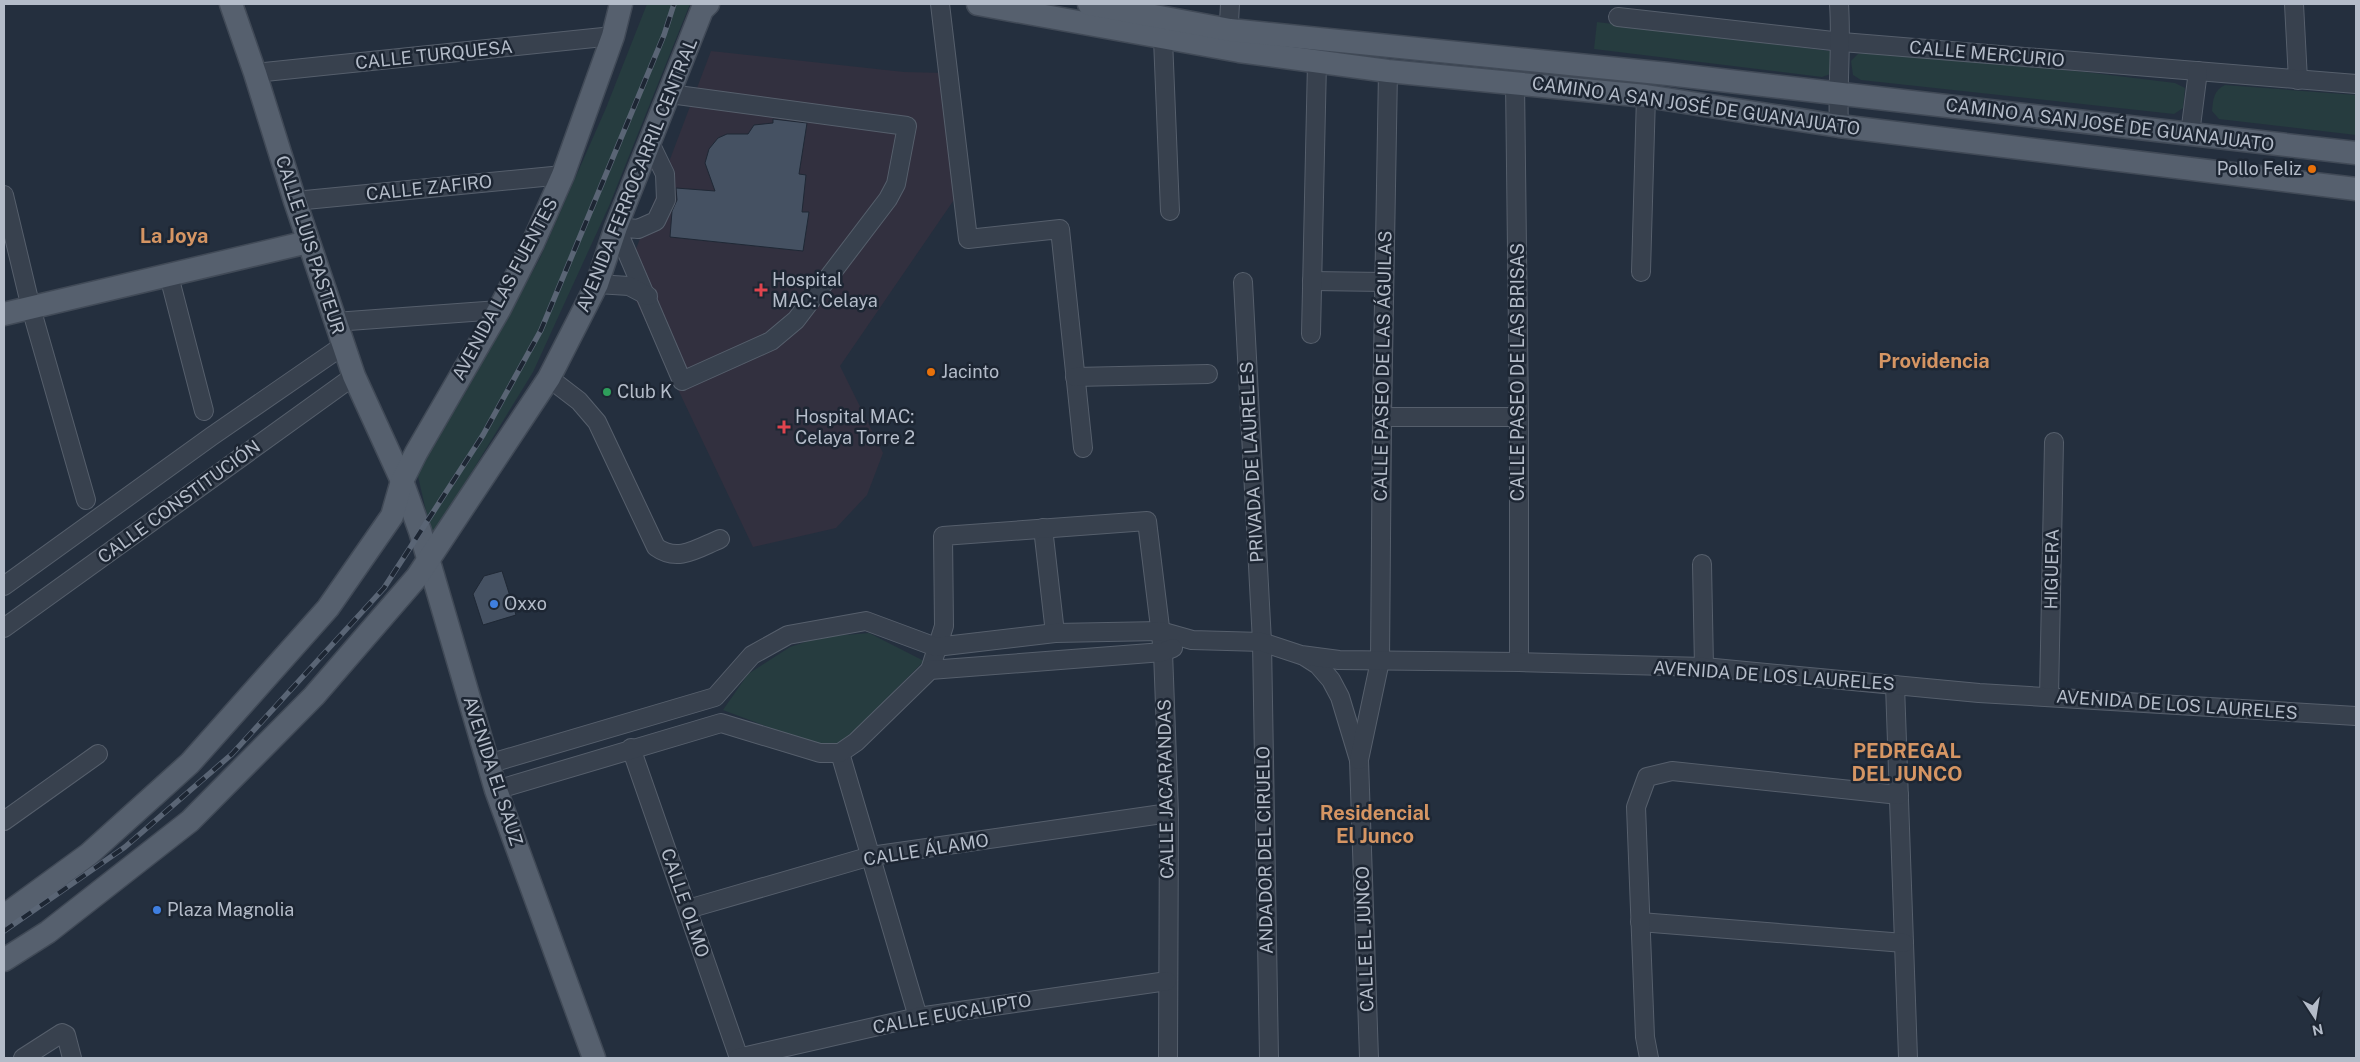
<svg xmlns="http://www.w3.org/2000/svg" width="2360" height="1062" font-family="'Public Sans',sans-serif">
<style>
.medical{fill:#32303f}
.green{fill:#263c3f}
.building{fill:#455162;stroke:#1f2835}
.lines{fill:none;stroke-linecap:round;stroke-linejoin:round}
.minor-casing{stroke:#565f6c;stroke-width:20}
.major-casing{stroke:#414a57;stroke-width:25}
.minor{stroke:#38414e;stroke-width:18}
.major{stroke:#56606e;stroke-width:22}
.rail-casing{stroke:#5a6575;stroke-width:5.5}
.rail{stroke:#1d2633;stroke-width:4;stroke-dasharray:11;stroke-linecap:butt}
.food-dot{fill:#e8710a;stroke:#1d2633;stroke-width:2}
.health-dot{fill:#e0444e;stroke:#1d2633;stroke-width:2}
.leisure-dot{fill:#2e9e5b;stroke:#1d2633;stroke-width:2}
.shop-dot{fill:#3f7fe0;stroke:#1d2633;stroke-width:2}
.labels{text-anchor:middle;stroke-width:5;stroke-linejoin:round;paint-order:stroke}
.street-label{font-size:18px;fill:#b4bcc9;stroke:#1d2633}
.poi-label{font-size:18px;fill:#b4bcc9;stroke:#1d2633;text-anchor:start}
.quarter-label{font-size:20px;font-weight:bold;fill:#d59563;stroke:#1d2633}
</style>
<rect width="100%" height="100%" fill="#242f3e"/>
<polygon class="medical" points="711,51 904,72 946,73 960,191 840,366 883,453 867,495 836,528 753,547 625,278"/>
<g class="green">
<polygon points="647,4 690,4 609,206 533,372 432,537 417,472 468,388 540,258 606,108"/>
<polygon points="1597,22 1830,51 1839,59 1839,71 1822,77 1594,49"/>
<polygon points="1869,52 2085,72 2175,83 2185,88 2183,108 2174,114 1861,80 1853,75 1851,61 1858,54"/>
<path d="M 2225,85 L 2356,95 L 2356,135 L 2219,119 L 2212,111 C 2213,99 2214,90 2225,85 Z"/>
<polygon points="869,633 924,661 853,732 834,746 812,746 781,732 723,710 748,674 790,647 821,637"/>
</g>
<g class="building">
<polygon points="773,119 807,123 799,174 806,175 802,212 809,212 803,251 670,237 672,211 677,200 676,188 715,191 705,163 709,149 718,138 727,134 748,134 754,125 773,123"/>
<polygon points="502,571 516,615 483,625 473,594 484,576"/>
</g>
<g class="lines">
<g class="minor-casing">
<g id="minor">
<polyline points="940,4 968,239 1060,229 1083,448"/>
<polyline points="2294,4 2298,80"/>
<polyline points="1618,17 1842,42 2356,84"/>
<polyline points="1163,39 1170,211"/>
<polyline points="1228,41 1230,4"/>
<polyline points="255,73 613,36"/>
<polyline points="1515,82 1519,417 1519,662"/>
<path d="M 1839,126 C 1837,85 1842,45 1839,4"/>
<polyline points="2190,134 2198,71"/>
<polyline points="650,143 665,174 666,200 656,221 638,229 616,227 682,381 771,341 796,320 888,199 896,184 907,126 670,94"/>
<polyline points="4,195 31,308 86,500"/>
<polyline points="295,201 563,175"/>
<polyline points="1641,272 1646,96"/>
<polyline points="169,276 204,411"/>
<polyline points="1312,281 1384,282"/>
<polyline points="1243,282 1262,642 1269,1058"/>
<polyline points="597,284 629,286 648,296"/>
<polyline points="335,322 499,310"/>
<polyline points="1311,334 1317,62"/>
<polyline points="1075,377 1208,374"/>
<path d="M 549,378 L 579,401 L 597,422 L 656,547 C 678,563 698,548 720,539"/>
<polyline points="1382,417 1519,417"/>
<polyline points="1043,528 1055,633"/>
<polyline points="1702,564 1704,667"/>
<polyline points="4,586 212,436 344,345"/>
<polyline points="4,628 354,376"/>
<polyline points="1304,656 1318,665 1331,680 1340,697 1359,760 1369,1058"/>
<polyline points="930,670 944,626 943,536 1147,521 1163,652 1169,813 1168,1058"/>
<polyline points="1895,685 1908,1058"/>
<polyline points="2049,697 2054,442"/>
<polyline points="631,748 739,1058"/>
<polyline points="840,753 918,1017"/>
<polyline points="1359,760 1380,661 1382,417 1388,71"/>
<polyline points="488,764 715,697 752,655 788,635 866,621 936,647 1055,633 1160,631 1192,640 1262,642 1301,655 1339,660 1519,662 1704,667 1979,693 2356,716"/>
<polyline points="496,790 721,723 820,753 840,753 856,742 930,670 1163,652 1173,648"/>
<polyline points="4,821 98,754"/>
<polyline points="688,909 871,856 1169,813"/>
<polyline points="1640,922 1904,943"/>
<polyline points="23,1058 62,1033 66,1035 72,1058"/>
<polyline points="738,1058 918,1017 1167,981"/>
<polyline points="1649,1058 1645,1037 1636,807 1647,777 1672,771 1899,795"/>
</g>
</g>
<g class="major-casing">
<g id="major">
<polyline points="231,4 255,73 295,201 354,376 402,481 420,531 496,790 594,1058"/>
<polyline points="978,4 1239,51 1388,71 1646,96 1839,126 2356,189"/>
<polyline points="1089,4 1230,30 1668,74 2356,153"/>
<polyline points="4,314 308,242"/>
<polyline points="4,916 89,854 190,763 328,608 392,516 402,481 416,453 499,310 533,243 563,175 613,36 621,4"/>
<polyline points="4,960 48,932 190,821 314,696 417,577 549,378 597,284 616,227 702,10 708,4"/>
</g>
</g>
<use href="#minor" class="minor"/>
<use href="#major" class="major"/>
<g class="rail-casing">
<polyline id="rail" points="4,931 125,847 232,754 384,588 483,435 541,330 664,35 674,4"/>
</g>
<use href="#rail" class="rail"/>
</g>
<g class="food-dot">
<circle cx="2312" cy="169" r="5"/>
<circle cx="931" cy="372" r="5"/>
</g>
<g class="health-dot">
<path d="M758.5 282.5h5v5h5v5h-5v5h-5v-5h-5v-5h5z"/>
<path d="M781.5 419.5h5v5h5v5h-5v5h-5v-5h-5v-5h5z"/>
</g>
<circle class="leisure-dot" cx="607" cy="392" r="5"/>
<g class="shop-dot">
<circle cx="494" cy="604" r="5"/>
<circle cx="157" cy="910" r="5"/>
</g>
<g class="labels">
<g class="street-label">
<text transform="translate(1987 54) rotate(5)" y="6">CALLE MERCURIO</text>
<text transform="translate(434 55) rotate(-6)" y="6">CALLE TURQUESA</text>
<text transform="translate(1696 106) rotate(8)" y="6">CAMINO A SAN JOSÉ DE GUANAJUATO</text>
<text transform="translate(2110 125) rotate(7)" y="6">CAMINO A SAN JOSÉ DE GUANAJUATO</text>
<text transform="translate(637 175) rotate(-68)" y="6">AVENIDA FERROCARRIL CENTRAL</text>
<text transform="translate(429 188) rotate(-6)" y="6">CALLE ZAFIRO</text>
<text transform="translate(310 245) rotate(72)" y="6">CALLE LUIS PASTEUR</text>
<text transform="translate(505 289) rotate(-62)" y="6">AVENIDA LAS FUENTES</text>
<text transform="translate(1383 366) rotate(-89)" y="6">CALLE PASEO DE LAS ÁGUILAS</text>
<text transform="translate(1518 372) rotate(-90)" y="6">CALLE PASEO DE LAS BRISAS</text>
<text transform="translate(1252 462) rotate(-93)" y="6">PRIVADA DE LAURELES</text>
<text transform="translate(179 502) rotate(-36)" y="6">CALLE CONSTITUCIÓN</text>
<text transform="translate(2052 569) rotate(-89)" y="6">HIGUERA</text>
<text transform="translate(1774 676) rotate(4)" y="6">AVENIDA DE LOS LAURELES</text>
<text transform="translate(2177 705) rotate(4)" y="6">AVENIDA DE LOS LAURELES</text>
<text transform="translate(493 771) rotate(72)" y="6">AVENIDA EL SAUZ</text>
<text transform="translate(1166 789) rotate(-91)" y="6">CALLE JACARANDAS</text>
<text transform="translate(926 850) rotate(-9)" y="6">CALLE ÁLAMO</text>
<text transform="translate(1265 850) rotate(-91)" y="6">ANDADOR DEL CIRUELO</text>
<text transform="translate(685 903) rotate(71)" y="6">CALLE OLMO</text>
<text transform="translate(1365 939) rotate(-92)" y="6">CALLE EL JUNCO</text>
<text transform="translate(952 1014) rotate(-10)" y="6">CALLE EUCALIPTO</text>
</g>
<g class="poi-label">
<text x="2302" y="175" text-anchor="end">Pollo Feliz</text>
<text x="772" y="286">Hospital<tspan x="772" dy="21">MAC: Celaya</tspan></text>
<text x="941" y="378">Jacinto</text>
<text x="617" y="398">Club K</text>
<text x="795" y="423">Hospital MAC:<tspan x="795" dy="21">Celaya Torre 2</tspan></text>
<text x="504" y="610">Oxxo</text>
<text x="167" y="916">Plaza Magnolia</text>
</g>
<g class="quarter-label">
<text x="174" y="243">La Joya</text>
<text x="1934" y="368">Providencia</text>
<text x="1907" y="758">PEDREGAL<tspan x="1907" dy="23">DEL JUNCO</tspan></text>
<text x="1375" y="820">Residencial<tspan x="1375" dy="23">El Junco</tspan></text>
</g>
</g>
<rect width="2360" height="1062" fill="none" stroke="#b4bcc9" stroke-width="10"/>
<g transform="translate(2315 1017) rotate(168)" stroke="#1d2633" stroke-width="4" paint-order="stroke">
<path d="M0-4L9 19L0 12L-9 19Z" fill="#b4bcc9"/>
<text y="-8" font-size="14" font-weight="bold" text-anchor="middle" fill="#b4bcc9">N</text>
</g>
</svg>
